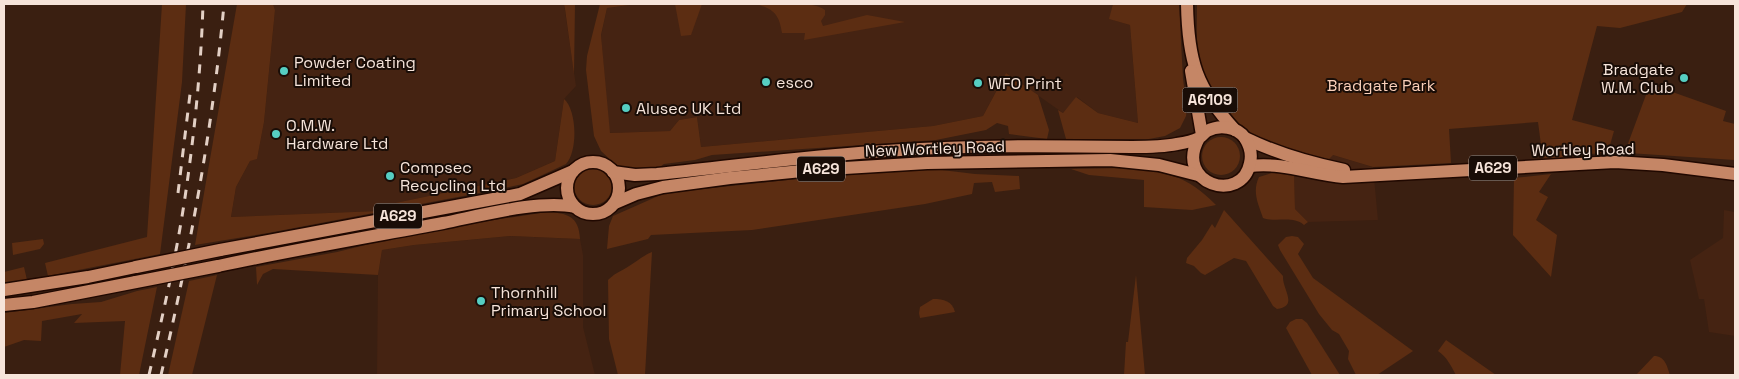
<svg xmlns="http://www.w3.org/2000/svg" width="1739" height="379" font-family="'Space Grotesk',sans-serif">
<style>
.built{fill:#452312}
.green{fill:#5c2d12}
.lines{fill:none;stroke-linecap:round;stroke-linejoin:round}
.major-casing{stroke:#200800;stroke-width:15}
.major{stroke:#c58666;stroke-width:12}
.rail{stroke:#e3d0c5;stroke-width:3;stroke-dasharray:9 9;stroke-linecap:butt}
.major-bridge-casing{stroke:#200800;stroke-width:15;stroke-linecap:butt}
.major-bridge{stroke:#c58666;stroke-width:12}
.poi-dot{fill:#56cec2;stroke:#190d07;stroke-width:2}
.labels{text-anchor:middle;stroke-width:4;stroke-linejoin:round;paint-order:stroke}
.shield{fill:#190d07;stroke:#b4a49b;stroke-width:1}
.shield-label{font-size:15px;font-weight:bold;fill:#f6e4da}
.poi-label{font-size:16px;fill:#f6e4da;stroke:#190d07;text-anchor:start}
.park-label{font-size:16px;fill:#facfb9;stroke:#190d07}
.street-label{font-size:16px;fill:#f6e4da;stroke:#190d07}
</style>
<rect width="100%" height="100%" fill="#3a1f11"/>
<g class="built">
<polygon points="273,4 564,4 576,86 564,99 555,161 516,178 377,207 379,211 231,217 236,187 250,161 257,158 264,122 275,10"/>
<polygon points="637,4 1113,4 1110,19 1130,25 1138,123 1098,113 1077,97 1063,113 1006,73 983,116 933,126 701,147 697,117 679,120 670,131 609,133 601,36 607,8"/>
<polygon points="1293,151 1333,155 1373,167 1378,220 1308,222 1295,209"/>
<polygon points="1724,210 1735,212 1735,336 1709,332 1704,299 1699,299 1690,260 1723,238"/>
<polygon points="511,236 580,239 583,255 583,327 595,375 377,375 378,275 382,250 414,245"/>
</g>
<g class="green">
<polygon points="162,4 186,4 182,82 160,254 48,276 45,263 147,237"/>
<path d="M 237,4 L 273,4 L 275,10 L 264,122 L 257,159 L 250,161 L 236,187 L 231,217 L 378,211 L 376,207 L 516,178 L 555,161 L 564,99 C 577,110 578,151 566,164 L 523,184 L 500,189 L 268,233 L 195,245 Z"/>
<polygon points="564,4 575,4 574,74 565,9"/>
<polygon points="600,4 637,4 607,8 601,35 610,133 670,131 679,120 697,117 701,147 933,126 983,116 1006,73 1038,95 1049,130 1047,139 1009,134 1008,126 997,123 986,130 936,140 712,155 695,160 664,164 658,168 637,169 616,165 601,151 594,136 586,70 587,56"/>
<polygon points="675,4 702,4 691,35 681,36"/>
<path d="M 755,4 C 771,4 814,0 825,10 L 825,15 L 821,21 L 823,26 L 867,15 L 905,22 L 804,40 L 805,33 L 782,33 C 779,14 774,9 755,4 Z"/>
<polygon points="1113,4 1179,4 1183,79 1187,108 1186,116 1180,128 1165,136 1149,139 1066,139 1058,110 1063,113 1076,97 1098,113 1138,123 1130,25 1109,19"/>
<path d="M 1197,4 L 1687,4 L 1682,12 L 1620,28 L 1597,26 L 1572,120 L 1614,131 L 1608,152 L 1543,160 L 1538,122 L 1449,129 L 1451,163 L 1373,167 L 1333,155 L 1326,162 C 1302,155 1274,149 1253,136 C 1238,127 1203,79 1199,62 C 1196,43 1197,23 1197,4 Z"/>
<polygon points="1650,84 1726,111 1723,121 1735,124 1735,160 1628,153 1626,149"/>
<circle cx="1221" cy="156" r="19"/>
<circle cx="593" cy="186" r="19"/>
<polygon points="925,168 975,174 1019,176 1020,189 995,192 992,182 974,183 972,194 925,204 752,230 651,235 648,239 607,249 609,226 613,216 665,193 835,175"/>
<path d="M 1124,168 C 1165,172 1186,174 1216,205 L 1192,210 L 1144,207 L 1144,180 L 1089,175 L 1071,169 Z"/>
<path d="M 1275,172 L 1294,173 L 1295,209 L 1308,222 L 1304,225 C 1292,215 1277,223 1263,218 C 1258,203 1252,192 1259,177 Z"/>
<polygon points="1551,174 1539,192 1548,197 1536,220 1557,235 1551,277 1513,235 1514,178"/>
<path d="M 1224,210 L 1283,276 C 1282,289 1299,306 1277,309 L 1273,306 L 1246,261 L 1234,258 L 1205,275 L 1201,273 L 1194,266 L 1186,263 L 1187,258 L 1202,240 L 1212,224 L 1215,228 Z"/>
<path d="M 547,212 C 567,213 579,216 580,239 L 511,236 L 414,245 L 382,250 L 378,275 L 273,269 L 263,274 L 257,285 L 256,267 L 337,252 L 390,239 L 474,223 Z"/>
<polygon points="1292,236 1298,237 1304,244 1298,254 1313,278 1413,351 1377,375 1356,375 1348,359 1349,351 1339,334 1332,330 1319,314 1280,250 1278,245 1286,237"/>
<polygon points="43,239 44,244 40,249 13,255 12,243"/>
<path d="M 652,252 L 645,375 L 618,375 L 609,339 L 608,280 C 614,274 619,272 626,268 C 635,263 642,256 652,252 Z"/>
<polygon points="24,267 27,280 4,283 4,272"/>
<polygon points="217,275 192,375 168,375 189,281"/>
<polygon points="1136,275 1145,375 1124,375 1126,342 1128,342"/>
<polygon points="157,287 139,375 120,375 125,321 74,323 82,314 42,321 41,341 24,340 4,347 4,313 72,304 101,302 137,291"/>
<path d="M 933,299 C 944,299 952,301 955,312 L 920,318 L 919,313 L 920,307 Z"/>
<polygon points="1296,319 1302,319 1307,323 1340,375 1312,375 1286,328 1290,322"/>
<path d="M 1446,340 L 1496,375 L 1456,375 C 1451,366 1447,357 1438,351 Z"/>
<path d="M 1654,356 C 1665,356 1667,366 1670,375 L 1636,375 Z"/>
</g>
<g class="lines">
<g class="major-casing">
<g id="major">
<path d="M 1187,4 C 1188,60 1196,88 1235,130"/>
<polyline points="1191,71 1202,135"/>
<path d="M 1245,138 C 1276,153 1310,163 1344,170"/>
<circle cx="593" cy="188" r="26"/>
<path d="M 1250,166 C 1282,162 1311,174 1343,177 L 1615,162 L 1663,165 L 1735,174"/>
<path d="M 613,172 L 635,175 L 657,174 C 733,166 809,156 886,151 C 968,145 1050,146 1132,147 C 1147,147 1162,147 1177,144 C 1183,143 1193,141 1199,138 C 1202,136 1204,133 1207,131 C 1220,124 1237,127 1245,138 C 1250,146 1252,155 1250,163 C 1242,205 1173,184 1199,138"/>
<polyline points="615,203 636,194 663,187 730,178 812,170 927,163 1110,160 1159,165 1198,175"/>
<polyline points="220,250 520,194 573,171"/>
<path d="M 218,266 C 292,250 368,237 443,223 C 479,216 541,199 575,207"/>
<polyline points="4,290 88,277 136,267"/>
<polyline points="4,305 33,302 136,282"/>
</g>
</g>
<use href="#major" class="major"/>
<g class="rail">
<polyline points="178,193 191,86"/>
<path d="M 149,375 C 162,318 175,262 184,204 C 194,138 201,70 203,4"/>
<path d="M 161,375 C 189,255 213,127 224,4"/>
</g>
<g class="major-bridge-casing">
<g id="major-bridge">
<polyline points="136,267 220,250"/>
<polyline points="136,282 218,266"/>
</g>
</g>
<use href="#major-bridge" class="major-bridge"/>
</g>
<g class="poi-dot">
<circle cx="284" cy="71" r="5"/>
<circle cx="1684" cy="78" r="5"/>
<circle cx="766" cy="82" r="5"/>
<circle cx="978" cy="83" r="5"/>
<circle cx="626" cy="108" r="5"/>
<circle cx="276" cy="134" r="5"/>
<circle cx="390" cy="176" r="5"/>
<circle cx="481" cy="301" r="5"/>
</g>
<g class="labels">
<g class="shield">
<rect x="1182.5" y="87.5" width="55" height="25" rx="4"/>
<rect x="1469" y="155.5" width="48" height="25" rx="4"/>
<rect x="797" y="156.5" width="48" height="25" rx="4"/>
<rect x="374" y="203.5" width="48" height="25" rx="4"/>
</g>
<g class="shield-label">
<text x="1210" y="105">A6109</text>
<text x="1493" y="173">A629</text>
<text x="821" y="174">A629</text>
<text x="398" y="221">A629</text>
</g>
<g class="poi-label">
<text x="294" y="68">Powder Coating<tspan x="294" dy="18">Limited</tspan></text>
<text x="1674" y="75" text-anchor="end">Bradgate<tspan x="1674" dy="18">W.M. Club</tspan></text>
<text x="776" y="88">esco</text>
<text x="988" y="89">WFO Print</text>
<text x="636" y="114">Alusec UK Ltd</text>
<text x="286" y="131">O.M.W.<tspan x="286" dy="18">Hardware Ltd</tspan></text>
<text x="400" y="173">Compsec<tspan x="400" dy="18">Recycling Ltd</tspan></text>
<text x="491" y="298">Thornhill<tspan x="491" dy="18">Primary School</tspan></text>
</g>
<g class="park-label">
<text x="1381" y="91">Bradgate Park</text>
</g>
<g class="street-label">
<text transform="translate(935 148) rotate(-2)" y="6">New Wortley Road</text>
<text transform="translate(1583 149) rotate(-1)" y="6">Wortley Road</text>
</g>
</g>
<rect width="1739" height="379" fill="none" stroke="#f6e4da" stroke-width="10"/>
</svg>
